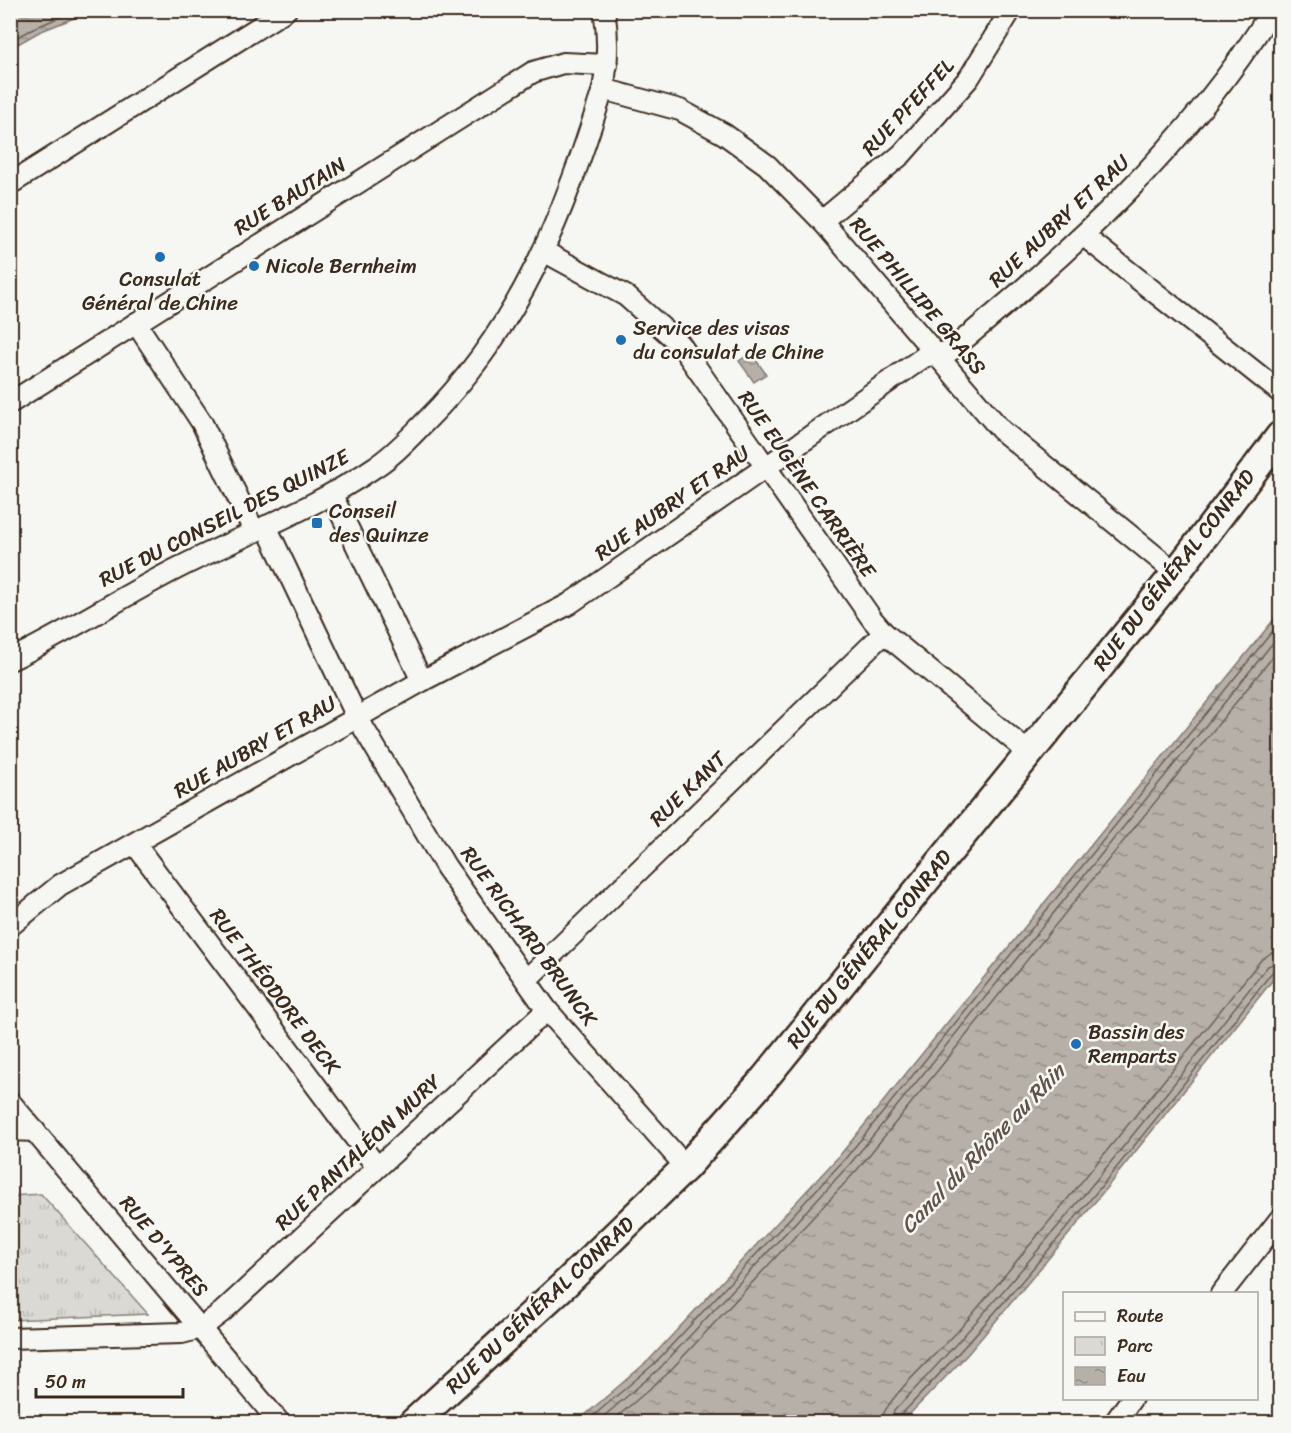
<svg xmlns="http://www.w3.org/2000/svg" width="1291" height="1433" font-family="Sriracha,sans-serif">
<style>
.park{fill:url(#park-tufts);stroke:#8a8278;stroke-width:1.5}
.water{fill:url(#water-ripples);stroke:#857a71;stroke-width:1.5}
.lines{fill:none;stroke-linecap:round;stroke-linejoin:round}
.shore{stroke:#6c6056;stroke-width:1.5}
.street-casing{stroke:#3b2a1e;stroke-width:24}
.secondary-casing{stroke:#3b2a1e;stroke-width:32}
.street{stroke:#f6f6f2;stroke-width:20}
.secondary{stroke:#f6f6f2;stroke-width:27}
.poi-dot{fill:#1f6fb2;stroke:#f6f6f2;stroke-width:2}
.labels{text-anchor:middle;stroke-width:5;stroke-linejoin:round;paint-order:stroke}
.street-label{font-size:21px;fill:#3b2a1e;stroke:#f6f6f2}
.poi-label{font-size:21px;fill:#3b2a1e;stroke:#f6f6f2;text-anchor:start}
.water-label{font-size:22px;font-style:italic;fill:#605248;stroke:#f6f6f2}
</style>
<defs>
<pattern id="park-tufts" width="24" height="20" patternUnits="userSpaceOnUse" patternTransform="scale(1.5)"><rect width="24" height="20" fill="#dad9d3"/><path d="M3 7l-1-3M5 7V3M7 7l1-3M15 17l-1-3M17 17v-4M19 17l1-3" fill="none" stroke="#bcbab5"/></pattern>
<pattern id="water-ripples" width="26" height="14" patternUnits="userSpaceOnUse" patternTransform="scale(1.5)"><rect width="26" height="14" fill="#b6b0a9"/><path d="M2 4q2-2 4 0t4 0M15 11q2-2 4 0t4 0" fill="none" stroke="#958f89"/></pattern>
</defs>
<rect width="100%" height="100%" fill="#f6f6f2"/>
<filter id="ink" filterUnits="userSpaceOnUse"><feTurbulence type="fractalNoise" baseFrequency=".0167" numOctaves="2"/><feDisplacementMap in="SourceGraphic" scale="12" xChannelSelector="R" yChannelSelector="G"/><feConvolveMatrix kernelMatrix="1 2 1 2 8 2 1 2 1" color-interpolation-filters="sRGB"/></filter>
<g filter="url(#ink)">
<polygon class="park" points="41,1194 148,1314 11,1320 11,1196"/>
<g class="water">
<polygon points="11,10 92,10 92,11 39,32 11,48"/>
<polygon points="751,353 766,374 754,382 739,361"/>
<polygon points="1280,612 1280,971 1075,1227 967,1355 902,1422 577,1422 649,1360 840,1155"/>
</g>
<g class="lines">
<g class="shore">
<polyline points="10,41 37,27 76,10"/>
<polyline points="586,1422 654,1364 845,1159 1280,622"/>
<polyline points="597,1422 659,1369 850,1164 1280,634"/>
<polyline points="611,1422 666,1375 857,1170 1280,648"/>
<path d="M 881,1422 C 882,1401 942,1349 959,1330 C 1062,1208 1161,1084 1261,960 L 1271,953 L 1280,952"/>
<path d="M 890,1422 L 894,1411 C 1028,1271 1147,1117 1268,966 L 1280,961"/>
<path d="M 898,1422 L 900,1416 C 1034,1276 1153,1123 1273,971 L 1280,968"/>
</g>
<g class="street-casing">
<g id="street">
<polyline points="603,89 680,110 724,134 767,165 822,221 1001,430 1176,573"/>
<polyline points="10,184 286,10"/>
<polyline points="822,221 902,154 969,78 1011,10"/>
<polyline points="1084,236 1280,392"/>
<polyline points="545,252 626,296 680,344 872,619 884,633 1028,752"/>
<polyline points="136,323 202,423 254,531"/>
<polyline points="10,403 533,72 563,63 607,65"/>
<polyline points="332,495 422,681"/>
<polyline points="266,526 357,717 446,867 547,1010 686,1167"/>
<path d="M 10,660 C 68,632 121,597 178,568 C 243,535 314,509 375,467 C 394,455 410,437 425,422 C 521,326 563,216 603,89 C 608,62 609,38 604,10"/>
<polyline points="135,844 376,1166"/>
<path d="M 10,926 L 60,885 L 422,681 L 569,604 L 924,357 L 950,351 C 1072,251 1188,145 1272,10"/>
<polyline points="526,980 884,633"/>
<polyline points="10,1102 279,1422"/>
<polyline points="10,1130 35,1131"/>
<polyline points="1221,1294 1280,1219"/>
<polyline points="10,1338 182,1333 201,1328 222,1312 547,1010"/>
<polyline points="1115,1422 1132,1398"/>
</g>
</g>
<g class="secondary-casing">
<polyline id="secondary" points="414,1422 563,1286 686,1167 760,1084 1176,573 1280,436"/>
</g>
<use href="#street" class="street"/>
<use href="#secondary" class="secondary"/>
</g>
</g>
<g class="poi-dot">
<circle cx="160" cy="257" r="6"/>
<circle cx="254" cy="266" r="6"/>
<circle cx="621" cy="340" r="6"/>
<rect x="311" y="517" width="12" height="12" rx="3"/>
<circle cx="1076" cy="1044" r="6"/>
</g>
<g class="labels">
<g class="street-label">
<text transform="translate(908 107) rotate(-47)" y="7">RUE PFEFFEL</text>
<text transform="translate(290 196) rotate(-32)" y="7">RUE BAUTAIN</text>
<text transform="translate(1059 221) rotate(-43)" y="7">RUE AUBRY ET RAU</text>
<text transform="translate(918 296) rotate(50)" y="7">RUE PHILLIPE GRASS</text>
<text transform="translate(807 484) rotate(55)" y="7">RUE EUGÈNE CARRIÈRE</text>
<text transform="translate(672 503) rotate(-35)" y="7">RUE AUBRY ET RAU</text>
<text transform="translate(224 518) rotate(-27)" y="7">RUE DU CONSEIL DES QUINZE</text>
<text transform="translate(1174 570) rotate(-52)" y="7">RUE DU GÉNÉRAL CONRAD</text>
<text transform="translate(255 747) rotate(-30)" y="7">RUE AUBRY ET RAU</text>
<text transform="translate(688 789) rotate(-44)" y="7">RUE KANT</text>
<text transform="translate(529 936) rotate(54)" y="7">RUE RICHARD BRUNCK</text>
<text transform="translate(869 949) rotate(-51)" y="7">RUE DU GÉNÉRAL CONRAD</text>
<text transform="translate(275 991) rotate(53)" y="7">RUE THÉODORE DECK</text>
<text transform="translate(358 1152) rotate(-43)" y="7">RUE PANTALÉON MURY</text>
<text transform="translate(164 1246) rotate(50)" y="7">RUE D'YPRES</text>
<text transform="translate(540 1305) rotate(-43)" y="7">RUE DU GÉNÉRAL CONRAD</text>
</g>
<g class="poi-label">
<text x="266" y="273">Nicole Bernheim</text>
<text x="160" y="286" text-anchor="middle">Consulat<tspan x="160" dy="24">Général de Chine</tspan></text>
<text x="633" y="335">Service des visas<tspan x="633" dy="24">du consulat de Chine</tspan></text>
<text x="329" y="518">Conseil<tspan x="329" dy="24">des Quinze</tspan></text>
<text x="1088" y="1039">Bassin des<tspan x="1088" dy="24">Remparts</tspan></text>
</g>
<g class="water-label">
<text transform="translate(982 1148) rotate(-46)" y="8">Canal du Rhône au Rhin</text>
</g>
</g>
<rect width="1291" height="1433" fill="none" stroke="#f6f6f2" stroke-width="36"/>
<rect x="18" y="18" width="1255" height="1397" fill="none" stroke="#3b2a1e" stroke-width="2" filter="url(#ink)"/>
<rect x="1063" y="1292" width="195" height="108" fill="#f6f6f2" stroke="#aba49d" stroke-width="1.5"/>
<rect x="1075" y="1312" width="30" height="9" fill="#f6f6f2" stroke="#aba49d" stroke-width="1.5"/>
<text x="1117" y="1322" font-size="18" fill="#3b2a1e">Route</text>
<rect x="1075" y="1337" width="30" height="18" fill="url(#park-tufts)" stroke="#aba49d" stroke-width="1.5"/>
<text x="1117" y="1352" font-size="18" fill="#3b2a1e">Parc</text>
<rect x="1075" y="1367" width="30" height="18" fill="url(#water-ripples)" stroke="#aba49d" stroke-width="1.5"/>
<text x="1117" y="1382" font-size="18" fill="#3b2a1e">Eau</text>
<path d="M36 1388v9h147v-9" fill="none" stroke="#3b2a1e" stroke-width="3"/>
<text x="45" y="1388" font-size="18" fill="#3b2a1e" stroke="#f6f6f2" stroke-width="4.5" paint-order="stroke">50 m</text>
</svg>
